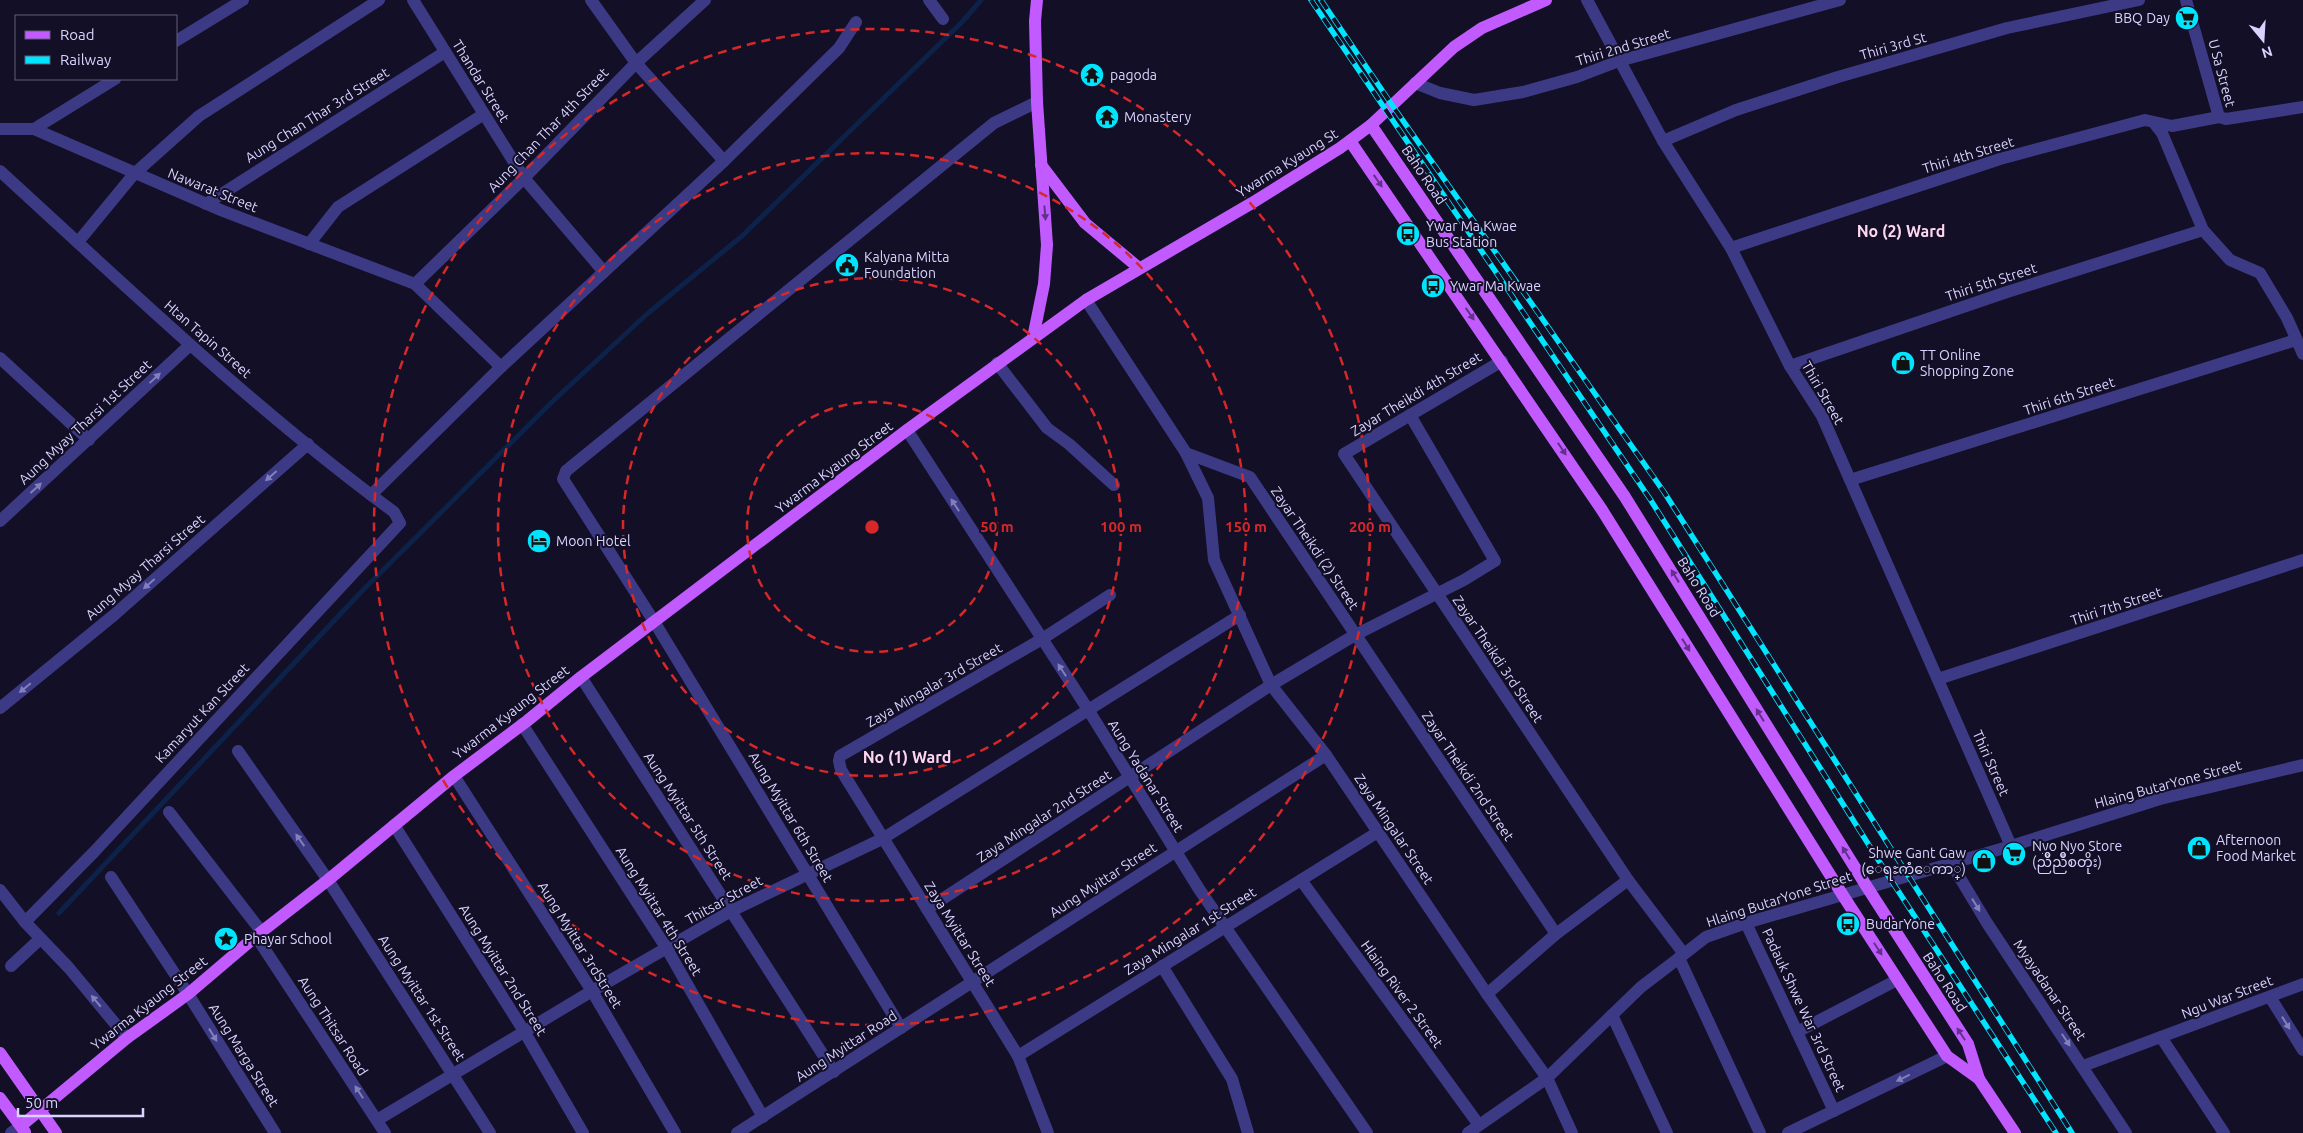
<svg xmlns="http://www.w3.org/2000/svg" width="2303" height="1133" font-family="Ubuntu,'Noto Sans Myanmar',sans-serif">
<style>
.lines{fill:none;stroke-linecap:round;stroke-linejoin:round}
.stream{stroke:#0c2248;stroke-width:5}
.minor{stroke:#3d3a85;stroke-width:12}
.major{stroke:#c25bff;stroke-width:12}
.rail-casing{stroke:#00e5ff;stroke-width:5.5}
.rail{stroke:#130f26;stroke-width:4;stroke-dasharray:11;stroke-linecap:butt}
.oneway{fill:#623188}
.oneway2{fill:#837fbc}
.ring{fill:none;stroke:#d62828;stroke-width:2.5;stroke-dasharray:9 6}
.labels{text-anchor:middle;stroke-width:4;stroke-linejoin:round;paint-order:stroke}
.poi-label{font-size:14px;fill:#d9d4ff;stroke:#130f26;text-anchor:start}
.street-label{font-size:14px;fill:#d9d4ff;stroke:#130f26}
.quarter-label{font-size:16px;font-weight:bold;fill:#ffd6f0;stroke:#130f26}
.centre{fill:#d62828;stroke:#130f26;stroke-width:2.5}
.ring-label{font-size:15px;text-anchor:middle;font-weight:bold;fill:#d62828;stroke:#130f26;stroke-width:4;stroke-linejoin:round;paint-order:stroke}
</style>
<rect width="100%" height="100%" fill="#130f26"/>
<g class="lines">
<polyline class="stream" points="59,913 362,591 553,401 647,314 742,236 963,21 981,0"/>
<g class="minor">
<polyline points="413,0 524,178 604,272"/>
<polyline points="591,0 636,63 724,161"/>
<polyline points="929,0 943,19"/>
<polyline points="1587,0 1663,141 1731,248 1790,366 1822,416 2011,846"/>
<polyline points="2186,0 2219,117 2226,119 2303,107"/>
<polyline points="176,41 243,0"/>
<polyline points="1415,83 1440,93 1474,100 1523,92 1577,77 1619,61 1840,0"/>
<polyline points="2155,124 2162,133 2203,230 2230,260 2260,273 2287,318 2303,354"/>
<polyline points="0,129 34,129 223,211 415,284 501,367"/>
<polyline points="34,129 115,79"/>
<polyline points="1663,141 1736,110 1838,77 2007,28 2139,0"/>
<path d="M 0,171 C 128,288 254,409 394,512 L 400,523 L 94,852 L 25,922"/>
<polyline points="206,204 445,52"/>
<polyline points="78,242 134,174 199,116 379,0"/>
<polyline points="309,244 338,207 484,114"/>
<polyline points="1731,248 2000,159 2145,120 2172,126 2219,117"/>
<polyline points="415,284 524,178 636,63 705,0"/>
<polyline points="1086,300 1186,453 1250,477 1556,934"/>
<polyline points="0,358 89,440"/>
<polyline points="1502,361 1344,454 1628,880 1684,954"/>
<polyline points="997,363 1047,428 1069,444 1114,485"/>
<polyline points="1790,366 2004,293 2203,230"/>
<polyline points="907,430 1089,711 1199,889 1367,1133"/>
<polyline points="1186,453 1208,498 1214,560 1271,685 1326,755 1487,994 1547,1078 1572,1133"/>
<polyline points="1850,480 2296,340"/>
<polyline points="371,495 501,367 724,161 839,48 856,22"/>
<polyline points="0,521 190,345"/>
<polyline points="581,677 834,1072"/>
<polyline points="1938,679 2303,560"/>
<polyline points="0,708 114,615 308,444"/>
<polyline points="522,724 667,949 763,1117"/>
<polyline points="238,751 328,880 490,1133"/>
<polyline points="454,776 592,991 675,1133"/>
<polyline points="169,812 261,931"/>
<polyline points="394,825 524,1031 583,1133"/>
<polyline points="1951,863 1987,923 2126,1133"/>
<polyline points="111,877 188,994 275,1133"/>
<polyline points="1301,880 1479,1125"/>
<polyline points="0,890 25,922 69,968 127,1038"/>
<polyline points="927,909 1271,685 1355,635 1464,580 1495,561 1410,415"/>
<polyline points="1746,923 1834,1111"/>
<polyline points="256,936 385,1133"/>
<polyline points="1679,958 1760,1133"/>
<polyline points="11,966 40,939"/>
<polyline points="1162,966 1232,1079 1248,1133"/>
<polyline points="1487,994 1556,934 1628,880"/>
<polyline points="2270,997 2303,1050"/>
<polyline points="1612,1015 1667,1133"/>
<polyline points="901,1028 655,623 563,479 566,471 994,123 1037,102"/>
<polyline points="1797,1032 1897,980"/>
<polyline points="2161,1037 2224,1133"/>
<polyline points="1018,1056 1378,832"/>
<polyline points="2083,1066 2303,984"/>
<polyline points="377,1120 592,991 731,911 882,839 1240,615"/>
<polyline points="11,1133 21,1126"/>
<polyline points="737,1133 1326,755"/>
<polyline points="1048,1133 1018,1056 841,770 839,761 840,756 1042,639 1110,595"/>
<polyline points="1468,1133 1547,1078 1641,987 1679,958 1706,937 1746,923 2011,846 2160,799 2303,765"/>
<polyline points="1788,1133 1947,1056"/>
</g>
<g class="major">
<polyline points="1371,125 1625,497 1867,887 1968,1044 1979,1079"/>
<polyline points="1350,141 1602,510 1842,894 1947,1056 1979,1079 2015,1133"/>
<polyline points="1041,165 1085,223 1139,268"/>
<polyline points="1033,338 1044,284 1047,245 1037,102 1035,21 1037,0"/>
<polyline points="0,1053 56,1133"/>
<polyline points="0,1098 25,1132"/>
<polyline points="21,1126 127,1038 188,994 256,936 328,880 454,776 527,721 581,677 907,430 1086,300 1252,203 1340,148 1371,125 1454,47 1482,28 1546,0"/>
</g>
<g class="rail-casing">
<g id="rail">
<polyline points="1311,0 1650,499 1891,880 2056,1133"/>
<polyline points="1321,0 1392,105 1664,492 2072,1133"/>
</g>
</g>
<use href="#rail" class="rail"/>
</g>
<defs><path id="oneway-solid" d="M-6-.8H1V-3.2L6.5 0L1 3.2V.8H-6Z" transform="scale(1.25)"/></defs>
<g class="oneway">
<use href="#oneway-solid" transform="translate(1378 181) rotate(55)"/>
<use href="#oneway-solid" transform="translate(1045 213) rotate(85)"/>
<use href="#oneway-solid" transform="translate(1470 314) rotate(55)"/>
<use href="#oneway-solid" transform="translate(1562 449) rotate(56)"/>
<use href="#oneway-solid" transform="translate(1675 576) rotate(-122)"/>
<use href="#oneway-solid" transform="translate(1686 645) rotate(58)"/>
<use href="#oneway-solid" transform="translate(1760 715) rotate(-122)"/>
<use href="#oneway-solid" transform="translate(1846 853) rotate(-122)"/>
<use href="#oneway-solid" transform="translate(1878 949) rotate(57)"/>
<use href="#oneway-solid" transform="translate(1961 1034) rotate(-123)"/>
</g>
<g class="oneway2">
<use href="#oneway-solid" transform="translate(155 378) rotate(-43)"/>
<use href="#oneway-solid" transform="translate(271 476) rotate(139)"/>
<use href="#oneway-solid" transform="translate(36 488) rotate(-42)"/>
<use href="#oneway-solid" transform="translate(955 505) rotate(-123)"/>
<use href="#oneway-solid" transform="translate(149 584) rotate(139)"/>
<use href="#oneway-solid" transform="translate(1062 670) rotate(-123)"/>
<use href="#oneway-solid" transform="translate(25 688) rotate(141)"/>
<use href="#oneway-solid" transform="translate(300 840) rotate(-125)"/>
<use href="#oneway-solid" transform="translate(1976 905) rotate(58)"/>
<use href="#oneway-solid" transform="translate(96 1001) rotate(-130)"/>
<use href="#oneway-solid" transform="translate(2286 1023) rotate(58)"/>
<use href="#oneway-solid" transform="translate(213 1035) rotate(58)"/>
<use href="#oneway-solid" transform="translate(2066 1040) rotate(56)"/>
<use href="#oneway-solid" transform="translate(1903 1078) rotate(154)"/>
<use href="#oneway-solid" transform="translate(359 1092) rotate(-123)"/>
</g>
<g class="ring">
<circle cx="872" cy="527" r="125"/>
<circle cx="872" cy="527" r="249"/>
<circle cx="872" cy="527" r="374"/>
<circle cx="872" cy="527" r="498"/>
</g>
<defs>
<g id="supermarket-disc" transform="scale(1.25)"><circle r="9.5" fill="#00e5ff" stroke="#130f26"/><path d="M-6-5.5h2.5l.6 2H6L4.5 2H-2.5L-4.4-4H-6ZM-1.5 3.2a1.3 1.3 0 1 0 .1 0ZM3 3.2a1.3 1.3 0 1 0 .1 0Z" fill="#111"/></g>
<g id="temple-disc" transform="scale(1.25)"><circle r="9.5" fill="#00e5ff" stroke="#130f26"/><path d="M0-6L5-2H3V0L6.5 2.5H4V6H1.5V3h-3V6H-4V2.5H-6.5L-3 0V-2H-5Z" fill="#111"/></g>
<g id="bus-disc" transform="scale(1.25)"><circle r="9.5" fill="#00e5ff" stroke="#130f26"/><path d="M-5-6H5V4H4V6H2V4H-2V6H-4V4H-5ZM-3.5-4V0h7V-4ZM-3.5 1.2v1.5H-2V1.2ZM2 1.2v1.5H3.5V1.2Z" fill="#111"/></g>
<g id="civic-disc" transform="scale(1.25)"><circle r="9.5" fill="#00e5ff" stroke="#130f26"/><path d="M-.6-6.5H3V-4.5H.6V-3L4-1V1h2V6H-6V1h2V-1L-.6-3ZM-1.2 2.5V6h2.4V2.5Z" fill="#111"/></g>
<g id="shop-disc" transform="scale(1.25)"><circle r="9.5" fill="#00e5ff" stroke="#130f26"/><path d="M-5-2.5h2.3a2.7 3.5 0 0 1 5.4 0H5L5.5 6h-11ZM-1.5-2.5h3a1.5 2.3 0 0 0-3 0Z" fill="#111"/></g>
<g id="hotel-disc" transform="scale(1.25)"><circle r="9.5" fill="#00e5ff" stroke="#130f26"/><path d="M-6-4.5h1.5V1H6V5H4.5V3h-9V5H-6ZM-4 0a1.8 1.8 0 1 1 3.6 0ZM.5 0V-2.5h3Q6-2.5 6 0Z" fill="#111"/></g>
<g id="sight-disc" transform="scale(1.25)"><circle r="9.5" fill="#00e5ff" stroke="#130f26"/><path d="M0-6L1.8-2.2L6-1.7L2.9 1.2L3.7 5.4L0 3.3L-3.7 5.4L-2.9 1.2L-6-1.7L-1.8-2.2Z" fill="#111"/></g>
</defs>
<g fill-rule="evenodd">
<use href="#supermarket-disc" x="2187" y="18"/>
<use href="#temple-disc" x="1092" y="75"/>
<use href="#temple-disc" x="1107" y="117"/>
<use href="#bus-disc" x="1408" y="234"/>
<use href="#civic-disc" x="847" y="265"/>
<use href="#bus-disc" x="1433" y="286"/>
<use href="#shop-disc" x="1903" y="363"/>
<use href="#hotel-disc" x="539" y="541"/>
<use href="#shop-disc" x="2199" y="848"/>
<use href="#supermarket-disc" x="2014" y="854"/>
<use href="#shop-disc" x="1984" y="861"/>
<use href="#bus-disc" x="1848" y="924"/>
<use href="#sight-disc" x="226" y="939"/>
</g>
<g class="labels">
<g class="poi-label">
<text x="2170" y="23" text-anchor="end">BBQ Day</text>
<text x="1110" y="80">pagoda</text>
<text x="1124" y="122">Monastery</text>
<text x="1426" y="231">Ywar Ma Kwae<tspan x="1426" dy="16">Bus Station</tspan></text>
<text x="864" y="262">Kalyana Mitta<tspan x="864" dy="16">Foundation</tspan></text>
<text x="1450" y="291">Ywar Ma Kwae</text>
<text x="1920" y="360">TT Online<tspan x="1920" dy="16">Shopping Zone</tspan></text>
<text x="556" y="546">Moon Hotel</text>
<text x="2216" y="845">Afternoon<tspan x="2216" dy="16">Food Market</tspan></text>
<text x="2032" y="851">Nyo Nyo Store<tspan x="2032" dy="16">(ညိဳညိဳစတိုး)</tspan></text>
<text x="1966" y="858" text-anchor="end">Shwe Gant Gaw<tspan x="1966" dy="16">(ေရႊကံံေကာ္)</tspan></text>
<text x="1866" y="929">BudarYone</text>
<text x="244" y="944">Phayar School</text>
</g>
<g class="street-label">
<text transform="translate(1893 46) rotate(-16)" y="5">Thiri 3rd St</text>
<text transform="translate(1623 47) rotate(-17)" y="5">Thiri 2nd Street</text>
<text transform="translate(2222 73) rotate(75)" y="5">U Sa Street</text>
<text transform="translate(481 81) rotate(58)" y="5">Thandar Street</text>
<text transform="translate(317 115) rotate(-32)" y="5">Aung Chan Thar 3rd Street</text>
<text transform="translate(548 130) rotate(-46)" y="5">Aung Chan Thar 4th Street</text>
<text transform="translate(1968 155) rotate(-17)" y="5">Thiri 4th Street</text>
<text transform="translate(1287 163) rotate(-32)" y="5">Ywarma Kyaung St</text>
<text transform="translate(1424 175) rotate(56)" y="5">Baho Road</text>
<text transform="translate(213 190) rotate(22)" y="5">Nawarat Street</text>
<text transform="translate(1991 282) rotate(-18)" y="5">Thiri 5th Street</text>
<text transform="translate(208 339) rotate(41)" y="5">Htan Tapin Street</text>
<text transform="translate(1823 393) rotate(60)" y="5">Thiri Street</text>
<text transform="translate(1416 394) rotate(-31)" y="5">Zayar Theikdi 4th Street</text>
<text transform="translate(2069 396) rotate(-18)" y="5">Thiri 6th Street</text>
<text transform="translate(85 422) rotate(-43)" y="5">Aung Myay Tharsi 1st Street</text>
<text transform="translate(834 467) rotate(-37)" y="5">Ywarma Kyaung Street</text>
<text transform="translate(1315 548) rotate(56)" y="5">Zayar Theikdi (2) Street</text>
<text transform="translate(145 567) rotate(-41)" y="5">Aung Myay Tharsi Street</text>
<text transform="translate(1699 587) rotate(58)" y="5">Baho Road</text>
<text transform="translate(2116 606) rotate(-18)" y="5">Thiri 7th Street</text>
<text transform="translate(1498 659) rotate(56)" y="5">Zayar Theikdi 3rd Street</text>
<text transform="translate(934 685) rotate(-30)" y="5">Zaya Mingalar 3rd Street</text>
<text transform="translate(511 712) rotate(-38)" y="5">Ywarma Kyaung Street</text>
<text transform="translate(202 713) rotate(-47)" y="5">Kamaryut Kan Street</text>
<text transform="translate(1991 763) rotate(66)" y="5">Thiri Street</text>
<text transform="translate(1146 776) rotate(58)" y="5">Aung Yadanar Street</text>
<text transform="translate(1468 776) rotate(56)" y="5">Zayar Theikdi 2nd Street</text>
<text transform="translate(2168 784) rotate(-15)" y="5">Hlaing ButarYone Street</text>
<text transform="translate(688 816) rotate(57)" y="5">Aung Myittar 5th Street</text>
<text transform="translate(1044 816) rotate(-33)" y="5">Zaya Mingalar 2nd Street</text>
<text transform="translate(791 817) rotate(59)" y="5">Aung Myittar 6th Street</text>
<text transform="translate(1394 829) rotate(56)" y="5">Zaya Mingalar Street</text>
<text transform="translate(1103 880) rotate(-33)" y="5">Aung Myittar Street</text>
<text transform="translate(1779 899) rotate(-18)" y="5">Hlaing ButarYone Street</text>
<text transform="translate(724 900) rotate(-29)" y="5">Thitsar Street</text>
<text transform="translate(659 911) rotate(58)" y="5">Aung Myittar 4th Street</text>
<text transform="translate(1190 931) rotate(-32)" y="5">Zaya Mingalar 1st Street</text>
<text transform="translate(960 934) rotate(58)" y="5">Zaya Myittar Street</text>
<text transform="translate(580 945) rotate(58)" y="5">Aung Myittar 3rdStreet</text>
<text transform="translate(503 970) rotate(58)" y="5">Aung Myittar 2nd Street</text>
<text transform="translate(1945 982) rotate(57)" y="5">Baho Road</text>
<text transform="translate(2050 990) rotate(56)" y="5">Myayadanar Street</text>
<text transform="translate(1402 994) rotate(54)" y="5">Hlaing River 2 Street</text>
<text transform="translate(2227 997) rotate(-21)" y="5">Ngu War Street</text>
<text transform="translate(422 998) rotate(57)" y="5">Aung Myittar 1st Street</text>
<text transform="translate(149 1003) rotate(-38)" y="5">Ywarma Kyaung Street</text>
<text transform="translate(1804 1010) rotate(65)" y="5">Padauk Shwe War 3rd Street</text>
<text transform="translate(333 1026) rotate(57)" y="5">Aung Thitsar Road</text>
<text transform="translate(846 1046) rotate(-33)" y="5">Aung Myittar Road</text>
<text transform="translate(244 1055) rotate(58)" y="5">Aung Marga Street</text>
</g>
<g class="quarter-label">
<text x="1901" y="237">No (2) Ward</text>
<text x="907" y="763">No (1) Ward</text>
</g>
</g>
<circle cx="872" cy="527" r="8" class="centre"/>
<g class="ring-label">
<text x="997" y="532">50 m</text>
<text x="1121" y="532">100 m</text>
<text x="1246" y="532">150 m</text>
<text x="1370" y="532">200 m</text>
</g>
<rect x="15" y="15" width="162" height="65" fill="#130f26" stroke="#625e7d"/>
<rect x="25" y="31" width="25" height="8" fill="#c25bff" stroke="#625e7d"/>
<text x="60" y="40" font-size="15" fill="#d9d4ff">Road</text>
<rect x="25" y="56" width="25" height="8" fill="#00e5ff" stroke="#625e7d"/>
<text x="60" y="65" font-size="15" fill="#d9d4ff">Railway</text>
<g transform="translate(2263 40) rotate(162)" stroke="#130f26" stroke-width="4" paint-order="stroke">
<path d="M0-4L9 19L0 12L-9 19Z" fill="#d9d4ff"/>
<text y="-8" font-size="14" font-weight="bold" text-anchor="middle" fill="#d9d4ff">N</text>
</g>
<path d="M18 1108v8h125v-8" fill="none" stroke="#d9d4ff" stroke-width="2.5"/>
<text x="25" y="1108" font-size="15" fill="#d9d4ff" stroke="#130f26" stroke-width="4" paint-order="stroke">50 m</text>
</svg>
